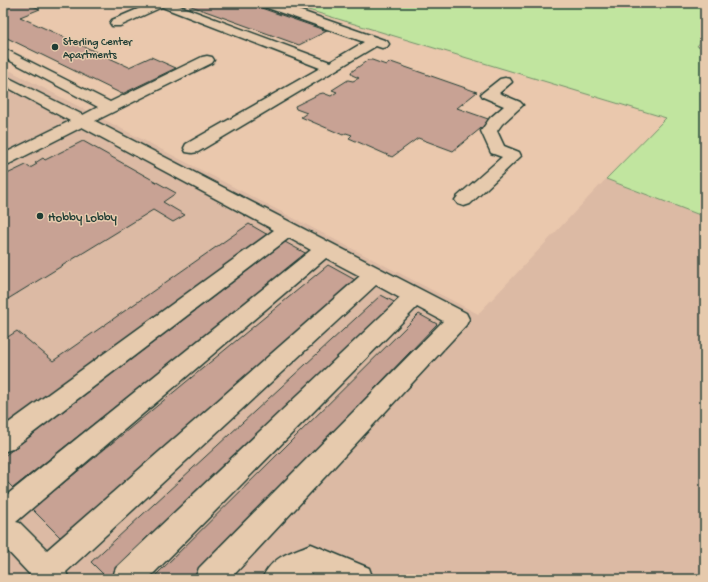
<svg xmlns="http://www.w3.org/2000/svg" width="708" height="582" font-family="'Gochi Hand',sans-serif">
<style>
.built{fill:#dcbaa4}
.green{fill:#c1e59f;stroke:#70916a}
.building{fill:#c8a294;stroke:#1f3d34}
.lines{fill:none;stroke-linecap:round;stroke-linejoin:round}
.minor-casing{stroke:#1f3d34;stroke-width:3}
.minor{fill:#e6caad;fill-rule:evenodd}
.poi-dot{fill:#1f3d34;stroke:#e6caad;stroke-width:1.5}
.labels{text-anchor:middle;stroke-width:3;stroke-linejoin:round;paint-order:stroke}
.far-poi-label{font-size:11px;fill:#1f3d34;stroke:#e6caad;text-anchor:start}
.poi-label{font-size:13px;fill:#1f3d34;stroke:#e6caad;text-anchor:start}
</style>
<rect width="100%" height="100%" fill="#eac8ad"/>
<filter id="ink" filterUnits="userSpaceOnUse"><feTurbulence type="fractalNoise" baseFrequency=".025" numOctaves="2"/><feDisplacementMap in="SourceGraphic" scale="8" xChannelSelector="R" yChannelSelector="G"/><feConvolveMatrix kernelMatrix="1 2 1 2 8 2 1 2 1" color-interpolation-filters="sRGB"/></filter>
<g filter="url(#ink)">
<polygon class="built" points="3,67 478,314 606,179 705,217 705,579 3,579"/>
<polygon class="green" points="285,3 705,3 705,37 697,46 705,48 705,217 606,179 666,118"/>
<g class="building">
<polygon points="14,3 26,3 40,9 20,17 129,67 151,57 176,68 122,94 3,36 3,7"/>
<polygon points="183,3 247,3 327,31 299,45"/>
<polygon points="368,60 372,60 386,65 391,62 477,92 457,108 491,120 453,151 418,138 392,157 349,138 352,135 346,133 343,135 301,117 307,113 296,109 295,106 319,94 323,93 331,96 337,92 332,90 348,80 353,81 359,78 352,75 351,72"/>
<polygon points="83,141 176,193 163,202 185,215 173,222 153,210 3,302 3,176 26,165 30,168 37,164 35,163 43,158 45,160"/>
<polygon points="249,224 268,235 3,427 3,340 17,331 53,361"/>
<polygon points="285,242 307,254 13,488 3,478 3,457"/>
<polygon points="328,265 357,281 62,539 32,509"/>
<polygon points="381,295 396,303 107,578 91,562"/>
<polygon points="419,314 437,324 191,579 152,579"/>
</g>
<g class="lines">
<g class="minor-casing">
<g id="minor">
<polygon points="152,3 172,3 330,62 364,42 262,6 260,3 278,3 387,41 389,44 387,47 382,48 376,46 198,152 192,153 186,152 184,148 186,144 320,68 162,7 120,26 112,26 110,23 112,20"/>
<path d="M 3,48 L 110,102 L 202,57 L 207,56 L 212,57 L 214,60 L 212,63 L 95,121 L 466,313 L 469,319 L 466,325 L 230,579 L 195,579 L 199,568 L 443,321 L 417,307 L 148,579 L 112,579 L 116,568 L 400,298 L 376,285 L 66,572 L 69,579 L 34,579 L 3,546 L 3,498 L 311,250 L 289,238 L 12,449 L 3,452 L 3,427 L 274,230 L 82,127 L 9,164 L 3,165 L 3,154 L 70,121 L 3,85 L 3,75 L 83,115 L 98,107 L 3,57 ZM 326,258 L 360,276 L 47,550 L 20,523 L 16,522 Z"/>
<polygon points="505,78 510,79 512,82 499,93 520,102 523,105 502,124 497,131 504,146 519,152 521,156 470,204 464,206 458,204 455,200 458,196 502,157 491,153 481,131 490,118 504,106 483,97 481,94 500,79"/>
<path d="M 311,544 L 369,568 L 373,579 L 323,579 L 311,574 L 299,579 L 262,579 C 272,556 290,553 311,544 Z"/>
</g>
</g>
<use href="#minor" class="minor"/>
</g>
</g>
<g class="poi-dot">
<circle cx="55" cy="47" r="4"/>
<circle cx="40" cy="216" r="4"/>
</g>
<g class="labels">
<g class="far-poi-label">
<text x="63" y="45">Sterling Center<tspan x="63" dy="13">Apartments</tspan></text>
</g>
<g class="poi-label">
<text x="48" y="221">Hobby Lobby</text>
</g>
</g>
<rect width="708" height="582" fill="none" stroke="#e6caad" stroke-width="16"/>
<rect x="8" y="8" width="692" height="566" fill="none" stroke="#1f3d34" stroke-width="1.5" filter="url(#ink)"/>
</svg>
